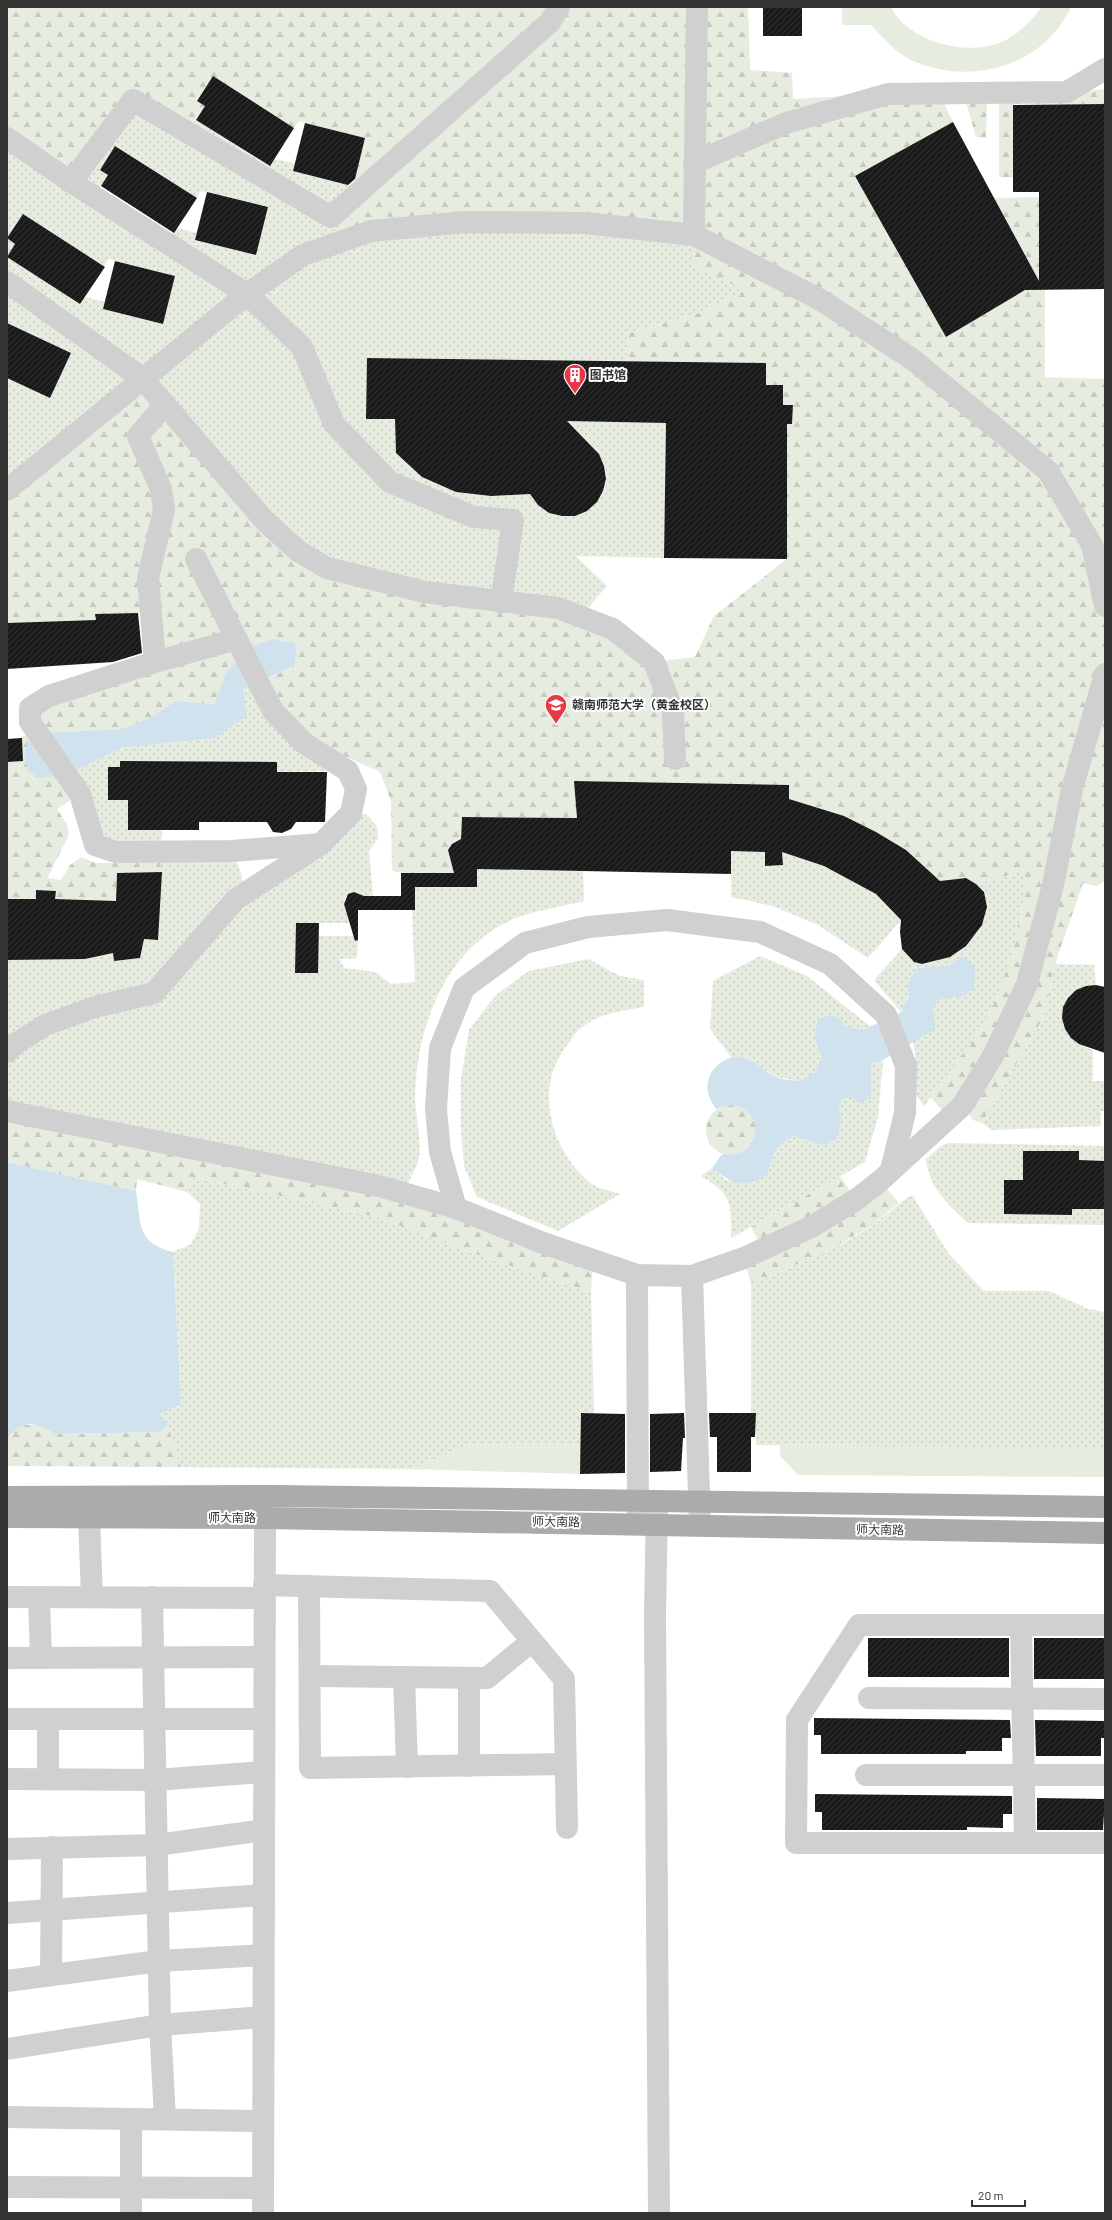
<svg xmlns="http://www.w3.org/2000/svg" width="1112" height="2220" font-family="Barlow,'Noto Sans SC',sans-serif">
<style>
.grass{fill:#e6ecdf}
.forest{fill:url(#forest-firs)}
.park{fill:url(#park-dots);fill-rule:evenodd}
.water{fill:#cfe2ee}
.building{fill:url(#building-hatch)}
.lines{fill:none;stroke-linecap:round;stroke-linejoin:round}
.minor{stroke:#d0d0d0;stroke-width:22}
.major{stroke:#ababab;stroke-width:22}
.labels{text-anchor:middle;stroke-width:4;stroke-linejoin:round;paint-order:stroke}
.poi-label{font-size:12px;font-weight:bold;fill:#333;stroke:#fff;text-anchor:start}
.street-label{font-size:12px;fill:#333;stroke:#fff}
</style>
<defs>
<pattern id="forest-firs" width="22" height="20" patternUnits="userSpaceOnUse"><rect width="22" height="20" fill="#e6ecdf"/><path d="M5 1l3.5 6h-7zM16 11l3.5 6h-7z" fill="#c6cbc0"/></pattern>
<pattern id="park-dots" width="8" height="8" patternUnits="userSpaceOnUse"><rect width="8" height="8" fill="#e6ecdf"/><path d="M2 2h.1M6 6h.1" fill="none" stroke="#c6cbc0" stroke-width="1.8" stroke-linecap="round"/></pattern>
<pattern id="building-hatch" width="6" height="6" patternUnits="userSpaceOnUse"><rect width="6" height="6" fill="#1a1a1a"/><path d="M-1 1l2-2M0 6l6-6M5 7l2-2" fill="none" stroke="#333"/></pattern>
</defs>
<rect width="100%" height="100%" fill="#fff"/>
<g class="grass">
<path d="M 842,7 L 891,7 C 894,12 897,18 902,22 C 926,46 975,56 1006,40 C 1021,32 1032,20 1042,7 L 1071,7 C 1044,65 975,85 918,63 C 898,56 885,40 871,25 L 842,25 Z"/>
<polygon points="471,1443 581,1444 580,1474 412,1469"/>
<polygon points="780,1445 1105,1448 1105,1477 798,1475 780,1456"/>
</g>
<g class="forest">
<polygon points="7,7 748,7 750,70 792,73 793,99 888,94 939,93 953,122 856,176 994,198 1039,197 1039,281 1045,290 1045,377 1105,379 1105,881 1096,886 1083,883 1055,964 1045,1015 982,1123 973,1120 962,1106 949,1118 930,1097 985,1020 1026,871 976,884 966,878 940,881 876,832 844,816 789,799 789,785 574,781 577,818 462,817 461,839 452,844 448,850 459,873 401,873 392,871 391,801 380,772 307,739 281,706 269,678 295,665 297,644 274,639 220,693 215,704 175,701 152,717 121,729 45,733 67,775 80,794 57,809 67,824 69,835 47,878 61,880 70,865 81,857 96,863 114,863 116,852 161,851 162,872 117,873 115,920 98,920 98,900 55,899 56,891 36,890 36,899 7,899 7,762 23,761 22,738 34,727 30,708 155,662 145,613 96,614 96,620 7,623 7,490 142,378 654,662 695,657 714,616 787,559 787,424 792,424 793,406 783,405 783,385 766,385 766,363 626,361 628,333 698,313 743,290 692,266 337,243 331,217 353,186 365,138 299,121 294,128 213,76 197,100 205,106 186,131 133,100 71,182 7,138"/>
<polygon points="1105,89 1105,104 1013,104 1013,177 999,177 999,92 1078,92"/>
<polygon points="987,100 986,138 976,137 966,102"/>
<circle cx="731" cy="1130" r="25"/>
<polygon points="7,1111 379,1186 593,1260 591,1293 466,1251 376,1217 192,1177 187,1192 137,1179 136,1191 7,1162"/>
<polygon points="840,1176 856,1199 880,1181 899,1203 871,1226 824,1253 751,1284 744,1258 763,1250 751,1227"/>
<polygon points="22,1425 40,1425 55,1434 161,1432 168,1425 181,1467 7,1466 7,1438 16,1427"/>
</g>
<g class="park">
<path d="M 133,100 L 186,131 L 196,120 L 269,166 L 274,159 L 294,163 L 293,171 L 353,186 L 331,217 L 338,243 L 371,231 L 694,235 L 692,266 L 744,290 L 698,313 L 628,333 L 626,361 L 367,358 L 366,419 L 395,419 L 396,453 L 422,477 L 456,492 L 491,496 L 530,494 C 535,502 541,510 550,513 C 579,526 616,497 604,465 C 597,447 579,434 566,421 L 666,423 L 664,558 L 576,556 L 607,586 L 580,617 L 425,592 L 298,551 L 142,378 L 7,490 L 7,378 L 50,398 L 71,353 L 10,324 L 7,327 L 7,257 L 80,304 L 85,297 L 105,302 L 103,309 L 163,324 L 175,276 L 109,259 L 104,266 L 23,214 L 7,238 L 15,244 L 7,257 L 7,138 L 71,182 ZM 116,146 L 197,198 L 201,191 L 268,207 L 256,255 L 195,240 L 197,233 L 177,228 L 172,235 L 99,189 L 108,175 L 100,170 Z"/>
<path d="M 259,683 L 273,711 L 348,771 L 277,772 L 276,762 L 121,761 L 120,767 L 108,767 L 108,800 L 128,800 L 128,830 L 162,830 L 161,850 L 232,851 L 241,873 L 244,893 L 351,813 L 366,814 L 377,826 L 378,839 L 369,851 L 373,896 L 364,896 L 354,892 L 345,897 L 344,904 L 350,923 L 296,923 L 296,973 L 318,936 L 358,936 L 357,958 L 340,959 L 344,968 L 376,972 L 391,984 L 415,982 L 412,910 L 415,910 L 415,887 L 476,887 L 477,869 L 583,871 L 584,901 C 564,906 528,912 511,920 C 444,951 417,1027 415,1096 C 415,1114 422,1141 419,1157 C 417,1168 408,1182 403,1193 L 7,1111 L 7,960 L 85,959 L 113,953 L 114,961 L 140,958 L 144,939 L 158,940 L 161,851 L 95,845 L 67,775 L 121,748 L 215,738 L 243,690 Z"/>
<polygon points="731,851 765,852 765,866 783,865 782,852 824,866 876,894 901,920 868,958 818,925 773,906 731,897"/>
<path d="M 1026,871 C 1023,914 1007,984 985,1021 C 967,1050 944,1078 924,1106 L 915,1093 L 915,1052 L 913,1041 C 927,1032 926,1008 941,999 C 947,996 956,996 963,996 L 962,957 L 947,966 L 918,968 L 909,996 L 901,1012 L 874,980 L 902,949 C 906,953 909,960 915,962 C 922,966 929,963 936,961 C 966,952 1005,914 976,884 Z"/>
<polygon points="760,956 807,976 871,1027 863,1030 844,1026 815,1044 823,1057 815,1072 800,1081 777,1077 745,1057 731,1057 710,1029 713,981"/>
<path d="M 588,959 L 620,976 L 644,980 L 644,1007 C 620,1011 602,1013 582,1027 C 576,1031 572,1039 568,1044 C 533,1086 550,1148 589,1182 C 596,1188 611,1191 620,1194 L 558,1231 L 477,1197 L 464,1166 L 461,1132 L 461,1079 L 469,1030 L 496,995 L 529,971 Z"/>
<path d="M 1055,964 L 1094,965 L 1096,985 C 1073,987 1072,999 1062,1018 L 1065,1029 L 1071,1038 L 1093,1051 L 1093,1081 L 1105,1081 L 1105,1111 L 1101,1111 L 1101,1126 L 992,1130 L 982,1123 L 1045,1015 Z"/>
<path d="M 883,1060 L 878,1117 L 865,1162 L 731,1238 C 731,1203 733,1195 701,1176 L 712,1168 L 726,1180 L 768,1174 C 773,1152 774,1147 795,1136 L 825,1146 L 836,1139 L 842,1121 L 839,1106 L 842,1100 L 850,1096 L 871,1098 L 871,1063 Z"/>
<path d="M 948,1143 L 1105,1146 L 1105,1161 L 1079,1160 L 1023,1151 L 1023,1180 L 1004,1180 L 1004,1214 L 1072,1215 L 1072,1209 L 1105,1209 L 1105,1225 L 968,1223 C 947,1203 929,1188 926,1159 L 938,1148 Z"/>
<polygon points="192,1177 376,1217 466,1251 591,1293 594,1413 581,1413 581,1444 471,1443 412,1469 181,1467 168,1425 158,1414 181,1403 173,1252 191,1244 199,1229 200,1204 187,1192"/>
<path d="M 912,1195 L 949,1254 L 984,1291 L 1049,1291 L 1088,1309 L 1105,1312 L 1105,1448 L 756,1445 L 756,1414 L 751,1413 L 751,1284 C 791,1267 834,1251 870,1227 C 885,1217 897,1204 912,1195 Z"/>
</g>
<g class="water">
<polygon points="274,639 297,644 295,665 243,690 247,716 215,738 121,748 67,775 39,778 28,771 24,756 27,743 45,733 121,729 152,717 175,701 215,704 227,671 252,646"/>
<path d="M 962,957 L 969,960 L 975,969 L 974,988 L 963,996 L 941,999 L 933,1007 L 935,1029 L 883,1060 L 871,1063 L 871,1098 L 859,1103 L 850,1096 L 842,1100 L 839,1106 L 842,1121 L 836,1139 L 825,1146 L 794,1136 C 774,1148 773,1152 768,1174 C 746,1190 732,1184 712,1168 L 722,1154 C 772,1161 762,1089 716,1109 C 708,1097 704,1087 711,1073 C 714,1068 720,1063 725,1060 C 746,1049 759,1068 776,1077 C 783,1080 793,1080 800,1081 L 815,1072 L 822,1057 C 815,1044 813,1035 818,1020 L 830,1015 L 840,1018 L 844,1026 L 863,1030 L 901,1012 L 909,996 L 907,984 L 918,968 L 947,966 Z"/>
<path d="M 7,1162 L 136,1191 C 141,1223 136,1243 173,1252 L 181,1404 L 159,1414 L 168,1425 L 161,1432 L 55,1434 C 35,1422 23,1419 7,1438 Z"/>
</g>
<g class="building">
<rect x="763" y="7" width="39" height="29"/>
<polygon points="213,76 294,128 270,166 196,120 205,106 197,101"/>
<polygon points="1105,104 1105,289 1025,290 946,337 855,176 953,122 1039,281 1039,192 1013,192 1013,105"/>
<polygon points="305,123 365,138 355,179 348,185 293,171"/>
<polygon points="115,146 197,198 174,233 101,186 108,175 100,170"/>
<polygon points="207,192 268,207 256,255 195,240"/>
<polygon points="23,214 105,267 80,304 7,257 15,244 7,238"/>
<polygon points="115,261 175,276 163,324 103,309"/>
<polygon points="7,323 71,353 50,398 7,378"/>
<polygon points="367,358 766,363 766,385 783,385 783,405 793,405 792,424 787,424 787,559 664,558 666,423 567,421 599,454 604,466 606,479 603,491 597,502 587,511 575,516 562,516 549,513 538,505 530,494 491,496 456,492 422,477 396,453 395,419 366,419"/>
<polygon points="138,613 142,653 113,662 7,669 7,623 96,620 95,614"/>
<polygon points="22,738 23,761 7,762 7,739"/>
<polygon points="120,761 277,762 277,772 327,772 325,822 296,822 291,829 282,833 273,832 267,822 199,822 199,830 128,830 128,800 108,800 108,767 120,767"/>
<polygon points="574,781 789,785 789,799 844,816 876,832 906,850 940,881 966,878 976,884 984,892 987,907 982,925 966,946 950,957 922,964 914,962 902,949 900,932 901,920 876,894 824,866 782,852 783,865 765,866 765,852 731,851 731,874 477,869 477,887 415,887 415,910 358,910 358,940 355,941 344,904 348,894 354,892 364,896 401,896 401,873 454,873 448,850 452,844 461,839 462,817 577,818"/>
<polygon points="162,872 158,940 144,939 140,958 114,961 113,953 85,959 7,960 7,899 36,899 36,890 56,891 55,899 116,901 117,873"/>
<polygon points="296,923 319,923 318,973 295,973"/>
<polygon points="1096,985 1105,987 1105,1053 1079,1044 1071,1038 1065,1029 1062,1018 1063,1007 1068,998 1076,990 1086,986"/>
<polygon points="1023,1151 1079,1151 1079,1160 1105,1161 1105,1209 1072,1209 1072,1215 1004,1214 1004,1180 1023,1180"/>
<polygon points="581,1413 625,1414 625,1473 580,1474"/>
<polygon points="684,1413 685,1438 683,1438 681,1471 650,1472 650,1414"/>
<polygon points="709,1413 756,1413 755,1437 751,1437 751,1472 717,1472 717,1437 710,1437"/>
<rect x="868" y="1638" width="141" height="39"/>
<rect x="1034" y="1638" width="71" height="41"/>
<polygon points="814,1718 1010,1720 1011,1738 1002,1738 1002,1751 966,1751 966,1754 821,1754 821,1735 814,1735"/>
<polygon points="1035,1720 1105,1721 1105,1738 1101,1738 1101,1756 1036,1756"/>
<polygon points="815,1794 1012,1796 1012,1814 1003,1814 1003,1828 967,1827 967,1830 822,1830 822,1812 815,1812"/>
<polygon points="1037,1798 1105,1799 1103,1830 1037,1830"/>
</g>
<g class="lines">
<g class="minor">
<polyline points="697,7 694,235 819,299 912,359 1048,471 1092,545 1105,606"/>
<polyline points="7,138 71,182 247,294 302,347 334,424 390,482 474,517 513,520 501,602"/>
<polyline points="694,163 786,123 888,94 1067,92 1105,69"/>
<polyline points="71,182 133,100 331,217 550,22 559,7"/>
<polyline points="7,282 142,378 265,521 298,551 327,568 425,592 558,608 613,629 654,662 673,711 675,759"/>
<polyline points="165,404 138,436 161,489 164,510 148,578 155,662 49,696 30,708 30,722 80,794 95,845 116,852 232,851 321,844"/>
<polyline points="7,490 247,294 303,255 371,231 466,222 585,223 694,235"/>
<polyline points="155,662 237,639"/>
<polyline points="7,1052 14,1045 45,1025 95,1007 154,993 236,899 321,844 351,813 356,789 348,771 304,743 273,711 196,559"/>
<polyline points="7,1111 379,1186 456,1208 543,1243 637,1275 692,1276 744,1258 813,1226 857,1199 880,1181 962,1106 993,1056 1027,984 1053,885 1072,789 1105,674"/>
<polyline points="456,1208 440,1152 436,1109 440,1048 464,988 525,943 588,927 667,920 760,932 830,964 886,1015 906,1066 905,1113 891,1170"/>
<polyline points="637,1275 638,1524"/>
<polyline points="692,1276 700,1525"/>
<polyline points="657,1501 655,1616 659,2213"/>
<polyline points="89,1517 92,1597"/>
<polyline points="264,1585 490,1591 564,1679 567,1828"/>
<polyline points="309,1586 310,1768 565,1764"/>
<polyline points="7,1597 264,1598"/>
<polyline points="39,1597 41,1658"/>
<polyline points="152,1597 160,2025 165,2119"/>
<polyline points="1021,1625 1025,1843"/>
<polyline points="1105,1625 859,1625 797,1720 796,1843 1105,1843"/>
<polyline points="7,1658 264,1657"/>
<polyline points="311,1676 487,1678 532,1641"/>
<polyline points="404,1677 407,1767"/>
<polyline points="869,1698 1105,1699"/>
<polyline points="7,1719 264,1719"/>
<polyline points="469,1766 469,1678"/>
<polyline points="866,1775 1105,1775"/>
<polyline points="7,1779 155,1780 264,1772"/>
<polyline points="48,1779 48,1719"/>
<polyline points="7,1849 157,1845 264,1830"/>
<polyline points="7,1913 264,1895"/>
<polyline points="51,1975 52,1847"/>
<polyline points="7,1981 159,1961 263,1955"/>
<polyline points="7,2049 160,2025 263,2017"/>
<polyline points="7,2117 263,2121"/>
<polyline points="7,2187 263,2188"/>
<polyline points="131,2213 131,2119"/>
<polyline points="263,2213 265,1518"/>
</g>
<g class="major">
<polyline points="7,1497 275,1496 1105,1507"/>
<polyline points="7,1517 265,1518 1105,1533"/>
</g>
</g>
<defs>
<g id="building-pin" transform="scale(1.15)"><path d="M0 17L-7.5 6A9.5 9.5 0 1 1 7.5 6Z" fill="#e63946" stroke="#fff"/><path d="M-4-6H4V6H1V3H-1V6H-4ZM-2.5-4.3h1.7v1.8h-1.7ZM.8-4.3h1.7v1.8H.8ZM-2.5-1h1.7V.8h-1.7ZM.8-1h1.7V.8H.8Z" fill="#fff"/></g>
<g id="university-pin" transform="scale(1.15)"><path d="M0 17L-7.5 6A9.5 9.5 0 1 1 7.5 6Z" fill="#e63946" stroke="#fff"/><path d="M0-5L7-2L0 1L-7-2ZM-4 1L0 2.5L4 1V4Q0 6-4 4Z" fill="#fff"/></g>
</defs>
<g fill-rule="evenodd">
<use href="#building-pin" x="575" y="375"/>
<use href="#university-pin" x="556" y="705"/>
</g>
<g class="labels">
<g class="poi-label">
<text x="590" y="379">图书馆</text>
<text x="572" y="709">赣南师范大学（黄金校区）</text>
</g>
<g class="street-label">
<text x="232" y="1522">师大南路</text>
<text transform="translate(556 1522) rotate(1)" y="4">师大南路</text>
<text transform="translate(880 1530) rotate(1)" y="4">师大南路</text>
</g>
</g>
<rect width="1112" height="2220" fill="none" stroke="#333333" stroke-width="16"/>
<path d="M972 2200v6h53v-6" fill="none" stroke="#333333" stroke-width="2"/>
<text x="978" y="2200" font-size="12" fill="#333333" stroke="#ffffff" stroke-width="3" paint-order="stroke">20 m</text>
</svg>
